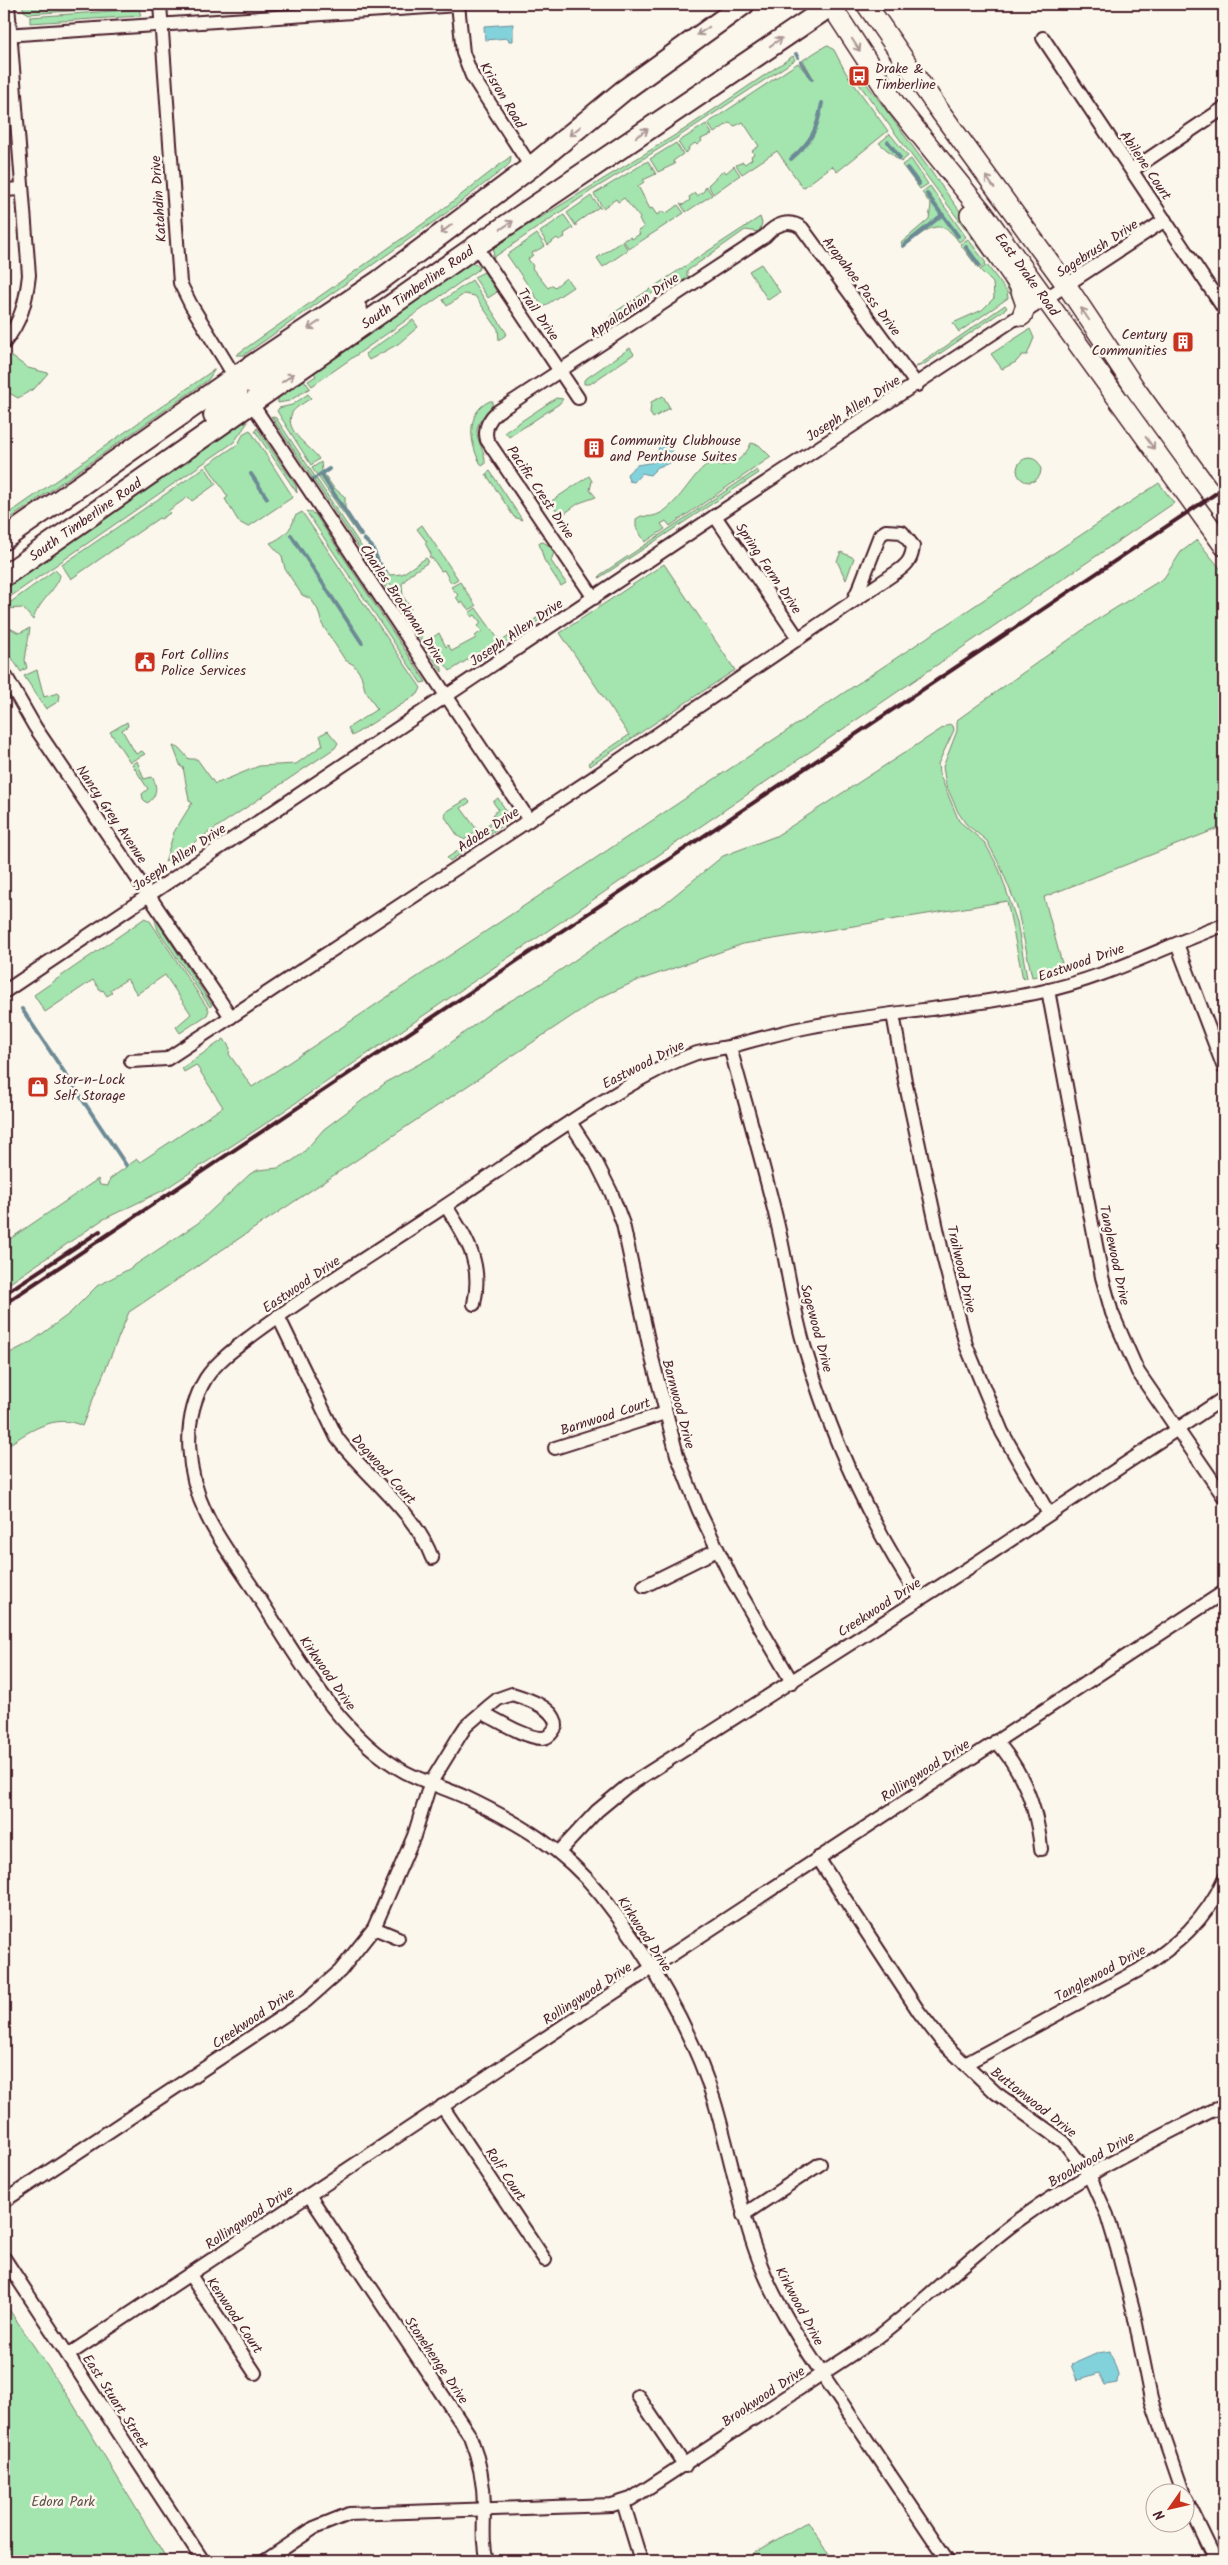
<svg xmlns="http://www.w3.org/2000/svg" width="1228" height="2565" font-family="Kalam,sans-serif">
<style>
.green{fill:#a4e4ae;stroke:#77826c}
.water{fill:#82d2dc;stroke:#6c8a95}
.lines{fill:none;stroke-linecap:round;stroke-linejoin:round}
.stream{stroke:#6c8a95;stroke-width:4}
.street-casing{stroke:#4a1f2b;stroke-width:16}
.secondary-casing{stroke:#4a1f2b;stroke-width:22}
.primary-casing{stroke:#4a1f2b;stroke-width:24}
.street{stroke:#fbf7ec;stroke-width:12}
.secondary{stroke:#fbf7ec;stroke-width:19}
.primary{stroke:#fbf7ec;stroke-width:20}
.rail{stroke:#4a1f2b;stroke-width:4}
.oneway{stroke:#ab9695}
.labels{text-anchor:middle;stroke-width:5;stroke-linejoin:round;paint-order:stroke}
.poi-label{font-size:14px;fill:#4a1f2b;stroke:#fbf7ec;text-anchor:start}
.street-label{font-size:14px;fill:#4a1f2b;stroke:#fbf7ec}
.park-label{font-size:14px;fill:#60504c;stroke:#fbf7ec}
</style>
<rect width="100%" height="100%" fill="#fbf7ec"/>
<filter id="ink" filterUnits="userSpaceOnUse"><feTurbulence type="fractalNoise" baseFrequency=".02" numOctaves="2"/><feDisplacementMap in="SourceGraphic" scale="10" xChannelSelector="R" yChannelSelector="G"/><feConvolveMatrix kernelMatrix="1 2 1 2 8 2 1 2 1" color-interpolation-filters="sRGB"/></filter>
<g filter="url(#ink)">
<g class="green">
<polygon points="22,4 142,4 137,6 29,14 24,11"/>
<polygon points="139,9 141,16 30,23 30,17"/>
<polygon points="827,45 834,50 846,73 888,131 837,172 832,166 803,188 777,151 742,174 736,165 743,162 745,164 752,159 751,156 754,154 752,151 759,146 743,122 735,126 729,123 714,133 708,123 798,63 811,79 813,78 803,60"/>
<polygon points="793,56 795,60 675,139 591,191 493,258 494,246 685,129"/>
<polygon points="864,80 1003,270 1003,280 1008,277 1015,303 1003,280 859,84"/>
<polygon points="706,124 712,134 701,139 702,141 697,145 695,143 688,148 689,150 685,153 678,142"/>
<polygon points="890,134 908,156 901,162 879,143"/>
<polygon points="676,143 683,154 673,161 675,164 658,172 650,159"/>
<polygon points="511,156 510,163 505,168 445,214 244,355 236,355 434,216"/>
<polygon points="911,159 928,184 920,189 902,165"/>
<polygon points="648,161 656,174 643,180 644,182 638,186 650,209 652,208 657,215 663,211 665,214 678,205 684,213 629,249 623,240 631,237 632,239 640,234 638,231 644,227 639,220 640,218 624,198 618,202 616,199 603,208 594,194"/>
<polygon points="734,166 740,175 713,194 708,185 722,172 724,170 726,173"/>
<polygon points="706,186 712,195 686,212 680,203 683,205 690,200 689,197 695,193 697,196 704,191"/>
<path d="M 930,186 L 966,237 L 959,242 C 939,213 925,232 904,247 L 901,243 L 929,219 L 931,205 L 922,192 Z"/>
<polygon points="591,196 601,209 599,207 576,223 576,226 567,213"/>
<polygon points="564,215 573,228 564,234 565,237 559,240 557,238 548,245 540,232"/>
<polygon points="760,217 762,223 759,232 745,230 687,271 687,276 694,277 685,283 671,280 619,317 619,321 626,322 614,328 607,324 612,314"/>
<polygon points="537,234 545,246 532,253 533,255 528,259 533,266 532,268 548,288 553,285 555,287 566,278 573,287 543,307 507,255"/>
<polygon points="968,239 986,263 979,269 960,244"/>
<polygon points="622,241 628,250 603,267 597,258"/>
<polygon points="471,263 480,266 478,270 312,386 308,381 316,376 313,371"/>
<polygon points="761,264 780,292 768,300 749,271"/>
<polygon points="987,265 1007,292 1008,298 959,332 953,323 982,310 994,298 993,283 980,270"/>
<polygon points="484,272 497,292 488,298 474,277"/>
<polygon points="472,280 507,334 499,340 498,329 475,296 464,294 447,306 443,300"/>
<polygon points="1005,305 1007,308 923,365 916,367"/>
<polygon points="413,320 418,327 398,344 369,360 365,354"/>
<polygon points="1030,329 1034,338 1027,355 1022,355 1016,362 1002,369 991,354"/>
<polygon points="630,348 634,354 590,384 584,384 584,380"/>
<polygon points="11,356 28,368 48,373 35,388 18,398 11,394 4,397 4,361"/>
<polygon points="215,369 208,380 4,523 4,517"/>
<polygon points="303,379 310,388 289,401 278,403 278,396"/>
<path d="M 308,394 L 311,398 C 306,402 295,407 292,413 C 283,432 312,447 319,459 L 311,465 L 277,411 L 279,408 L 292,405 Z"/>
<polygon points="663,396 670,408 653,418 650,413 651,402"/>
<polygon points="556,398 563,399 559,404 509,437 505,432"/>
<path d="M 490,401 L 493,401 C 492,411 479,417 477,429 C 476,442 486,451 485,464 L 482,466 C 470,447 464,412 490,401 Z"/>
<polygon points="271,416 276,418 442,668 442,672"/>
<polygon points="241,422 248,422 234,442 4,601 4,587"/>
<polygon points="257,428 296,486 297,493 255,431"/>
<polygon points="250,430 293,497 248,527 239,522 225,499 228,497 207,465 238,444 244,433"/>
<path d="M 751,443 L 759,445 L 771,457 L 670,526 L 666,521 L 661,524 L 665,529 L 645,542 L 636,527 L 636,519 L 641,516 C 671,522 686,481 706,465 C 712,461 714,464 721,465 C 734,467 747,454 751,443 Z"/>
<circle cx="1029" cy="470" r="12"/>
<polygon points="321,462 322,471 333,487 345,497 345,511 361,535 360,537 312,468"/>
<polygon points="205,467 216,484 192,501 188,497 168,511 170,513 161,519 159,518 71,579 62,565"/>
<polygon points="757,470 759,473 599,578 600,575"/>
<polygon points="490,471 521,518 522,520 514,517 486,474"/>
<polygon points="589,476 592,481 590,490 596,497 579,503 561,516 550,502"/>
<polygon points="1159,483 1174,503 259,1128 162,1191 102,1220 4,1287 4,1243 98,1179 100,1185 108,1186 110,1179 137,1159 140,1162 223,1107 196,1065 184,1072 182,1068 224,1039 230,1048 229,1054 252,1087"/>
<polygon points="306,511 315,514 426,682 421,683"/>
<path d="M 302,512 L 421,688 L 418,694 L 352,736 L 348,728 L 377,709 L 365,690 L 361,675 L 354,665 L 345,660 L 322,624 L 318,610 L 311,599 L 302,595 L 285,569 L 282,556 L 270,543 C 282,538 292,530 295,516 Z"/>
<polygon points="422,525 458,579 451,583 444,570 441,571 433,559 429,557 431,554 425,543 427,542 417,529"/>
<polygon points="1197,540 1224,573 1224,826 1044,897 1064,971 1032,977 1017,907 1001,868 987,841 966,824 958,812 946,785 943,767 957,731 957,720 1098,619 1164,578 1181,552"/>
<polygon points="543,542 555,549 551,561 566,583 561,586 544,560 539,543"/>
<polygon points="841,552 854,558 846,580 837,561"/>
<polygon points="426,558 428,560 427,563 410,574 402,584 403,596 411,609 408,611 378,567 380,564 390,575 402,574"/>
<polygon points="664,564 735,670 590,766 588,763 629,735 560,633"/>
<path d="M 55,570 L 60,575 C 59,587 37,603 33,620 L 23,608 L 4,609 L 4,607 Z"/>
<polygon points="460,582 476,606 469,610 462,602 460,603 456,597 458,595 451,587"/>
<polygon points="561,602 562,605 496,649 494,646"/>
<polygon points="476,608 499,640 450,671 428,641 439,633 446,647 448,645 452,651 476,638 475,636 482,631 478,626 481,623 475,615 472,617 469,613"/>
<polygon points="4,625 19,633 30,628 25,660 27,668 21,672 4,646"/>
<polygon points="37,670 44,697 58,693 60,695 59,701 46,709 24,676"/>
<polygon points="127,722 128,726 122,730 136,754 142,751 145,754 130,762 110,732"/>
<path d="M 949,724 L 953,726 L 954,730 L 938,764 L 939,773 L 959,821 L 985,843 L 999,869 L 1017,922 L 1027,978 L 1023,979 L 1007,901 L 743,944 L 634,982 L 599,998 L 129,1312 L 82,1426 C 55,1412 26,1433 4,1448 L 4,1356 L 31,1342 L 69,1314 L 97,1286 L 129,1269 L 198,1223 L 250,1174 L 258,1170 L 278,1168 L 292,1161 L 302,1154 L 324,1129 L 388,1081 L 432,1057 L 494,1010 L 540,984 L 623,927 L 664,904 L 723,856 L 776,836 Z"/>
<polygon points="328,731 338,743 335,748 165,862 174,832 192,803 189,800 183,767 181,767 173,746 179,748 189,759 197,759 215,784 259,766 296,764 323,745 320,735"/>
<path d="M 137,761 L 144,779 L 152,777 C 158,785 157,798 147,803 L 143,799 L 142,794 L 148,789 L 132,764 Z"/>
<polygon points="498,798 507,812 506,815 477,834 475,833 464,840 458,836 445,817 446,812 467,799 470,802 461,808 478,831 496,819 493,815 498,809 493,802"/>
<polygon points="512,811 511,818 506,823 450,861 447,858 502,822"/>
<polygon points="154,917 212,1005 210,1007 158,930"/>
<polygon points="145,918 150,921 209,1010 207,1015 180,1033 176,1027 191,1014 165,975 137,994 127,979 110,990 112,993 107,996 103,990 101,991 93,980 45,1012 34,995"/>
<polygon points="4,2302 73,2404 168,2561 4,2561"/>
<polygon points="808,2521 829,2554 816,2561 755,2561 751,2555"/>
</g>
<g class="water">
<polygon points="513,24 513,41 509,41 508,38 485,40 484,26"/>
<polygon points="668,443 672,450 670,463 658,467 650,475 642,473 634,482 629,481 627,474 637,465 654,462 657,458 659,446"/>
<polygon points="1110,2351 1118,2374 1117,2383 1105,2385 1099,2373 1077,2380 1071,2365 1098,2353"/>
</g>
<g class="lines">
<g class="stream">
<polyline points="796,54 798,57"/>
<polyline points="801,62 812,79"/>
<polyline points="888,142 900,158"/>
<path d="M 791,159 C 812,141 817,130 822,103"/>
<polyline points="907,168 919,184"/>
<polyline points="942,214 958,236"/>
<polyline points="903,246 942,215 927,194"/>
<polyline points="966,247 979,265"/>
<polyline points="251,474 267,498"/>
<polyline points="321,474 361,535"/>
<polyline points="318,476 329,469"/>
<polyline points="313,479 315,478"/>
<polyline points="291,535 362,643"/>
<polyline points="364,539 372,547 378,561"/>
<polyline points="380,564 386,572"/>
<polyline points="22,1009 126,1165"/>
</g>
<g class="street-casing">
<g id="street">
<polyline points="160,4 180,283 191,305 235,377"/>
<polyline points="458,4 463,53 472,76 531,167"/>
<polyline points="4,35 458,5"/>
<polyline points="1043,38 1224,309"/>
<polyline points="1132,170 1224,108"/>
<polyline points="4,190 21,189"/>
<polyline points="476,246 578,398"/>
<path d="M 4,343 C 21,322 26,302 29,275 L 8,4"/>
<polyline points="252,404 529,820"/>
<polyline points="715,516 798,638"/>
<path d="M 594,598 L 487,440 C 484,429 488,420 497,412 L 765,236 C 775,225 789,218 802,228 L 917,385"/>
<polyline points="4,673 35,727 231,1017"/>
<polyline points="1177,944 1224,1068"/>
<polyline points="1048,990 1102,1277 1112,1313 1138,1372 1224,1497"/>
<polyline points="4,992 715,516 1165,220"/>
<polyline points="893,1014 905,1081 943,1256 966,1345 1002,1432 1049,1514"/>
<path d="M 730,1047 C 746,1106 764,1166 778,1226 C 788,1268 793,1311 806,1352 C 832,1440 869,1522 920,1599"/>
<path d="M 131,1061 L 167,1059 L 593,778 L 898,571 C 908,564 912,558 913,546 L 902,532 L 886,531 L 880,535 L 861,584 L 853,601"/>
<polyline points="570,1122 596,1162 611,1192 623,1224 651,1354 677,1455 699,1511 733,1581 792,1682"/>
<path d="M 446,1206 C 467,1240 483,1262 474,1304"/>
<path d="M 278,1316 L 337,1438 C 367,1478 414,1510 432,1558"/>
<polyline points="555,1448 665,1413"/>
<polyline points="644,1586 717,1550"/>
<path d="M 996,1741 C 1024,1772 1037,1808 1041,1849"/>
<polyline points="559,1852 597,1811 626,1787 970,1567 1224,1398"/>
<polyline points="818,1858 919,2012 943,2043 996,2093 1064,2142 1089,2175 1107,2215 1117,2248 1133,2309 1151,2399 1183,2492"/>
<polyline points="374,1928 398,1938"/>
<path d="M 965,2064 L 1139,1970 C 1176,1946 1206,1920 1224,1879"/>
<polyline points="442,2106 545,2260"/>
<path d="M 309,2195 L 470,2436 C 479,2459 484,2482 484,2507 C 484,2526 482,2543 487,2561"/>
<path d="M 4,2201 L 306,2001 L 340,1971 L 374,1928 L 414,1836 L 430,1784 L 460,1735 L 466,1726 L 488,1707 L 498,1699 L 512,1694 C 528,1699 556,1708 556,1726 C 553,1732 549,1738 542,1738 C 525,1738 498,1720 483,1713"/>
<polyline points="743,2215 820,2164"/>
<polyline points="4,2258 203,2561"/>
<polyline points="190,2275 255,2373"/>
<polyline points="68,2355 574,2019 1224,1592"/>
<polyline points="638,2396 685,2466"/>
<polyline points="1186,2499 1216,2561"/>
<polyline points="623,2502 641,2561"/>
<path d="M 265,2561 L 314,2528 L 349,2514 L 612,2505 L 631,2499 L 878,2337 C 926,2300 968,2258 1016,2222 C 1077,2178 1144,2145 1211,2111 L 1224,2107"/>
<path d="M 948,2561 C 914,2511 880,2460 846,2409 C 817,2366 786,2323 765,2275 C 741,2219 732,2159 714,2100 C 691,2028 648,1954 601,1895 C 563,1848 519,1823 465,1797 C 445,1788 424,1782 405,1772 C 338,1735 297,1656 256,1593 C 240,1568 220,1543 207,1516 C 187,1474 180,1421 206,1378 C 218,1360 237,1347 254,1334 C 309,1293 369,1256 427,1218 C 482,1182 535,1144 590,1109 C 623,1089 658,1067 694,1054 C 706,1050 720,1049 732,1046 C 758,1039 782,1032 808,1027 C 885,1012 964,1008 1040,992 C 1104,979 1163,947 1224,925"/>
</g>
</g>
<g class="secondary-casing">
<g id="secondary">
<path id="s1" d="M 830,4 L 896,105 L 984,214 L 1224,546"/>
<polyline points="866,4 939,110 1067,286 1137,391 1224,511"/>
<polyline points="970,215 1019,285 1026,305 1022,316"/>
</g>
</g>
<g class="primary-casing">
<g id="primary">
<polyline points="255,385 357,310"/>
<path d="M 214,415 C 229,405 244,396 235,377"/>
<polyline points="4,539 235,377 379,281 531,167 623,91 744,4"/>
<path id="s2" d="M 4,576 L 476,246 L 833,4"/>
</g>
</g>
<use href="#street" class="street"/>
<use href="#secondary" class="secondary"/>
<use href="#primary" class="primary"/>
<g class="rail">
<polyline points="4,1294 100,1231"/>
<polyline points="4,1304 1224,488"/>
</g>
</g>
<defs><path id="oneway-shaft" d="M-6 0H5M1.5-3L5.5 0L1.5 3" fill="none" stroke-width="1.6" stroke-linecap="round" stroke-linejoin="round" transform="scale(1.25)"/></defs>
<g class="oneway">
<use href="#oneway-shaft" transform="translate(703 31) rotate(146)"/>
<use href="#oneway-shaft" transform="translate(776 42) rotate(-34)"/>
<use href="#oneway-shaft" transform="translate(856 45) rotate(57)"/>
<use href="#oneway-shaft" transform="translate(575 131) rotate(141)"/>
<use href="#oneway-shaft" transform="translate(642 133) rotate(-34)"/>
<use href="#oneway-shaft" transform="translate(990 182) rotate(-126)"/>
<use href="#oneway-shaft" transform="translate(507 225) rotate(-34)"/>
<use href="#oneway-shaft" transform="translate(446 229) rotate(142)"/>
<use href="#oneway-shaft" transform="translate(1085 314) rotate(-124)"/>
<use href="#oneway-shaft" transform="translate(314 325) rotate(146)"/>
<use href="#oneway-shaft" transform="translate(288 378) rotate(-35)"/>
<use href="#oneway-shaft" transform="translate(1150 443) rotate(54)"/>
</g>
</g>
<defs>
<g id="bus-square" transform="scale(1.125)"><rect x="-9" y="-9" width="18" height="18" rx="4" fill="#c8321e" stroke="#fbf7ec"/><path d="M-5-6H5V4H4V6H2V4H-2V6H-4V4H-5ZM-3.5-4V0h7V-4ZM-3.5 1.2v1.5H-2V1.2ZM2 1.2v1.5H3.5V1.2Z" fill="#fff"/></g>
<g id="building-square" transform="scale(1.125)"><rect x="-9" y="-9" width="18" height="18" rx="4" fill="#c8321e" stroke="#fbf7ec"/><path d="M-4-6H4V6H1V3H-1V6H-4ZM-2.5-4.3h1.7v1.8h-1.7ZM.8-4.3h1.7v1.8H.8ZM-2.5-1h1.7V.8h-1.7ZM.8-1h1.7V.8H.8Z" fill="#fff"/></g>
<g id="civic-square" transform="scale(1.125)"><rect x="-9" y="-9" width="18" height="18" rx="4" fill="#c8321e" stroke="#fbf7ec"/><path d="M-.6-6.5H3V-4.5H.6V-3L4-1V1h2V6H-6V1h2V-1L-.6-3ZM-1.2 2.5V6h2.4V2.5Z" fill="#fff"/></g>
<g id="shop-square" transform="scale(1.125)"><rect x="-9" y="-9" width="18" height="18" rx="4" fill="#c8321e" stroke="#fbf7ec"/><path d="M-5-2.5h2.3a2.7 3.5 0 0 1 5.4 0H5L5.5 6h-11ZM-1.5-2.5h3a1.5 2.3 0 0 0-3 0Z" fill="#fff"/></g>
</defs>
<g fill-rule="evenodd">
<use href="#bus-square" x="859" y="76"/>
<use href="#building-square" x="1183" y="342"/>
<use href="#building-square" x="594" y="448"/>
<use href="#civic-square" x="145" y="662"/>
<use href="#shop-square" x="38" y="1087"/>
</g>
<g class="labels">
<g class="poi-label">
<text x="875" y="73">Drake &amp;<tspan x="875" dy="16">Timberline</tspan></text>
<text x="1167" y="339" text-anchor="end">Century<tspan x="1167" dy="16">Communities</tspan></text>
<text x="610" y="445">Community Clubhouse<tspan x="610" dy="16">and Penthouse Suites</tspan></text>
<text x="161" y="659">Fort Collins<tspan x="161" dy="16">Police Services</tspan></text>
<text x="54" y="1084">Stor-n-Lock<tspan x="54" dy="16">Self Storage</tspan></text>
</g>
<g class="street-label">
<text transform="translate(503 95) rotate(59)" y="5">Krisron Road</text>
<text transform="translate(1146 165) rotate(56)" y="5">Abilene Court</text>
<text transform="translate(158 199) rotate(-94)" y="5">Katahdin Drive</text>
<text transform="translate(1097 248) rotate(-33)" y="5">Sagebrush Drive</text>
<text dy="5" stroke="none"><textPath href="#s1" startOffset="335">East Drake Road</textPath></text>
<text transform="translate(862 286) rotate(53)" y="5">Arapahoe Pass Drive</text>
<text dy="5" stroke="none"><textPath href="#s2" startOffset="504">South Timberline Road</textPath></text>
<text transform="translate(634 305) rotate(-34)" y="5">Appalachian Drive</text>
<text transform="translate(539 314) rotate(55)" y="5">Trail Drive</text>
<text transform="translate(853 408) rotate(-33)" y="5">Joseph Allen Drive</text>
<text transform="translate(541 492) rotate(56)" y="5">Pacific Crest Drive</text>
<text dy="5" stroke="none"><textPath href="#s2" startOffset="99">South Timberline Road</textPath></text>
<text transform="translate(769 568) rotate(56)" y="5">Spring Farm Drive</text>
<text transform="translate(403 604) rotate(56)" y="5">Charles Brockman Drive</text>
<text transform="translate(516 632) rotate(-34)" y="5">Joseph Allen Drive</text>
<text transform="translate(112 814) rotate(56)" y="5">Nancy Grey Avenue</text>
<text transform="translate(488 829) rotate(-33)" y="5">Adobe Drive</text>
<text transform="translate(179 857) rotate(-34)" y="5">Joseph Allen Drive</text>
<text transform="translate(1081 962) rotate(-19)" y="5">Eastwood Drive</text>
<text transform="translate(643 1064) rotate(-27)" y="5">Eastwood Drive</text>
<text transform="translate(1115 1255) rotate(78)" y="5">Tanglewood Drive</text>
<text transform="translate(962 1269) rotate(77)" y="5">Trailwood Drive</text>
<text transform="translate(301 1284) rotate(-34)" y="5">Eastwood Drive</text>
<text transform="translate(817 1328) rotate(75)" y="5">Sagewood Drive</text>
<text transform="translate(679 1404) rotate(75)" y="5">Barnwood Drive</text>
<text transform="translate(605 1416) rotate(-18)" y="5">Barnwood Court</text>
<text transform="translate(384 1469) rotate(48)" y="5">Dogwood Court</text>
<text transform="translate(879 1607) rotate(-33)" y="5">Creekwood Drive</text>
<text transform="translate(328 1673) rotate(55)" y="5">Kirkwood Drive</text>
<text transform="translate(925 1770) rotate(-33)" y="5">Rollingwood Drive</text>
<text transform="translate(645 1934) rotate(57)" y="5">Kirkwood Drive</text>
<text transform="translate(1100 1973) rotate(-29)" y="5">Tanglewood Drive</text>
<text transform="translate(587 1993) rotate(-33)" y="5">Rollingwood Drive</text>
<text transform="translate(253 2018) rotate(-34)" y="5">Creekwood Drive</text>
<text transform="translate(1034 2102) rotate(38)" y="5">Buttonwood Drive</text>
<text transform="translate(1091 2159) rotate(-30)" y="5">Brookwood Drive</text>
<text transform="translate(506 2174) rotate(56)" y="5">Rolf Court</text>
<text transform="translate(249 2217) rotate(-34)" y="5">Rollingwood Drive</text>
<text transform="translate(800 2306) rotate(62)" y="5">Kirkwood Drive</text>
<text transform="translate(235 2315) rotate(56)" y="5">Kenwood Court</text>
<text transform="translate(437 2360) rotate(56)" y="5">Stonehenge Drive</text>
<text transform="translate(763 2396) rotate(-34)" y="5">Brookwood Drive</text>
<text transform="translate(116 2401) rotate(57)" y="5">East Stuart Street</text>
</g>
<g class="park-label">
<text x="63" y="2506">Edora Park</text>
</g>
</g>
<rect width="1228" height="2565" fill="none" stroke="#fbf7ec" stroke-width="20"/>
<rect x="10" y="10" width="1208" height="2545" fill="none" stroke="#4a1f2b" stroke-width="2" filter="url(#ink)"/>
<g transform="translate(1170 2508) rotate(236)"><circle r="24" fill="#fbf7ec" stroke="#b4a19f"/>
<path d="M0-4L9 19L0 12L-9 19Z" fill="#c8321e"/>
<text y="-8" font-size="14" font-weight="bold" text-anchor="middle" fill="#4a1f2b">N</text>
</g>
</svg>
